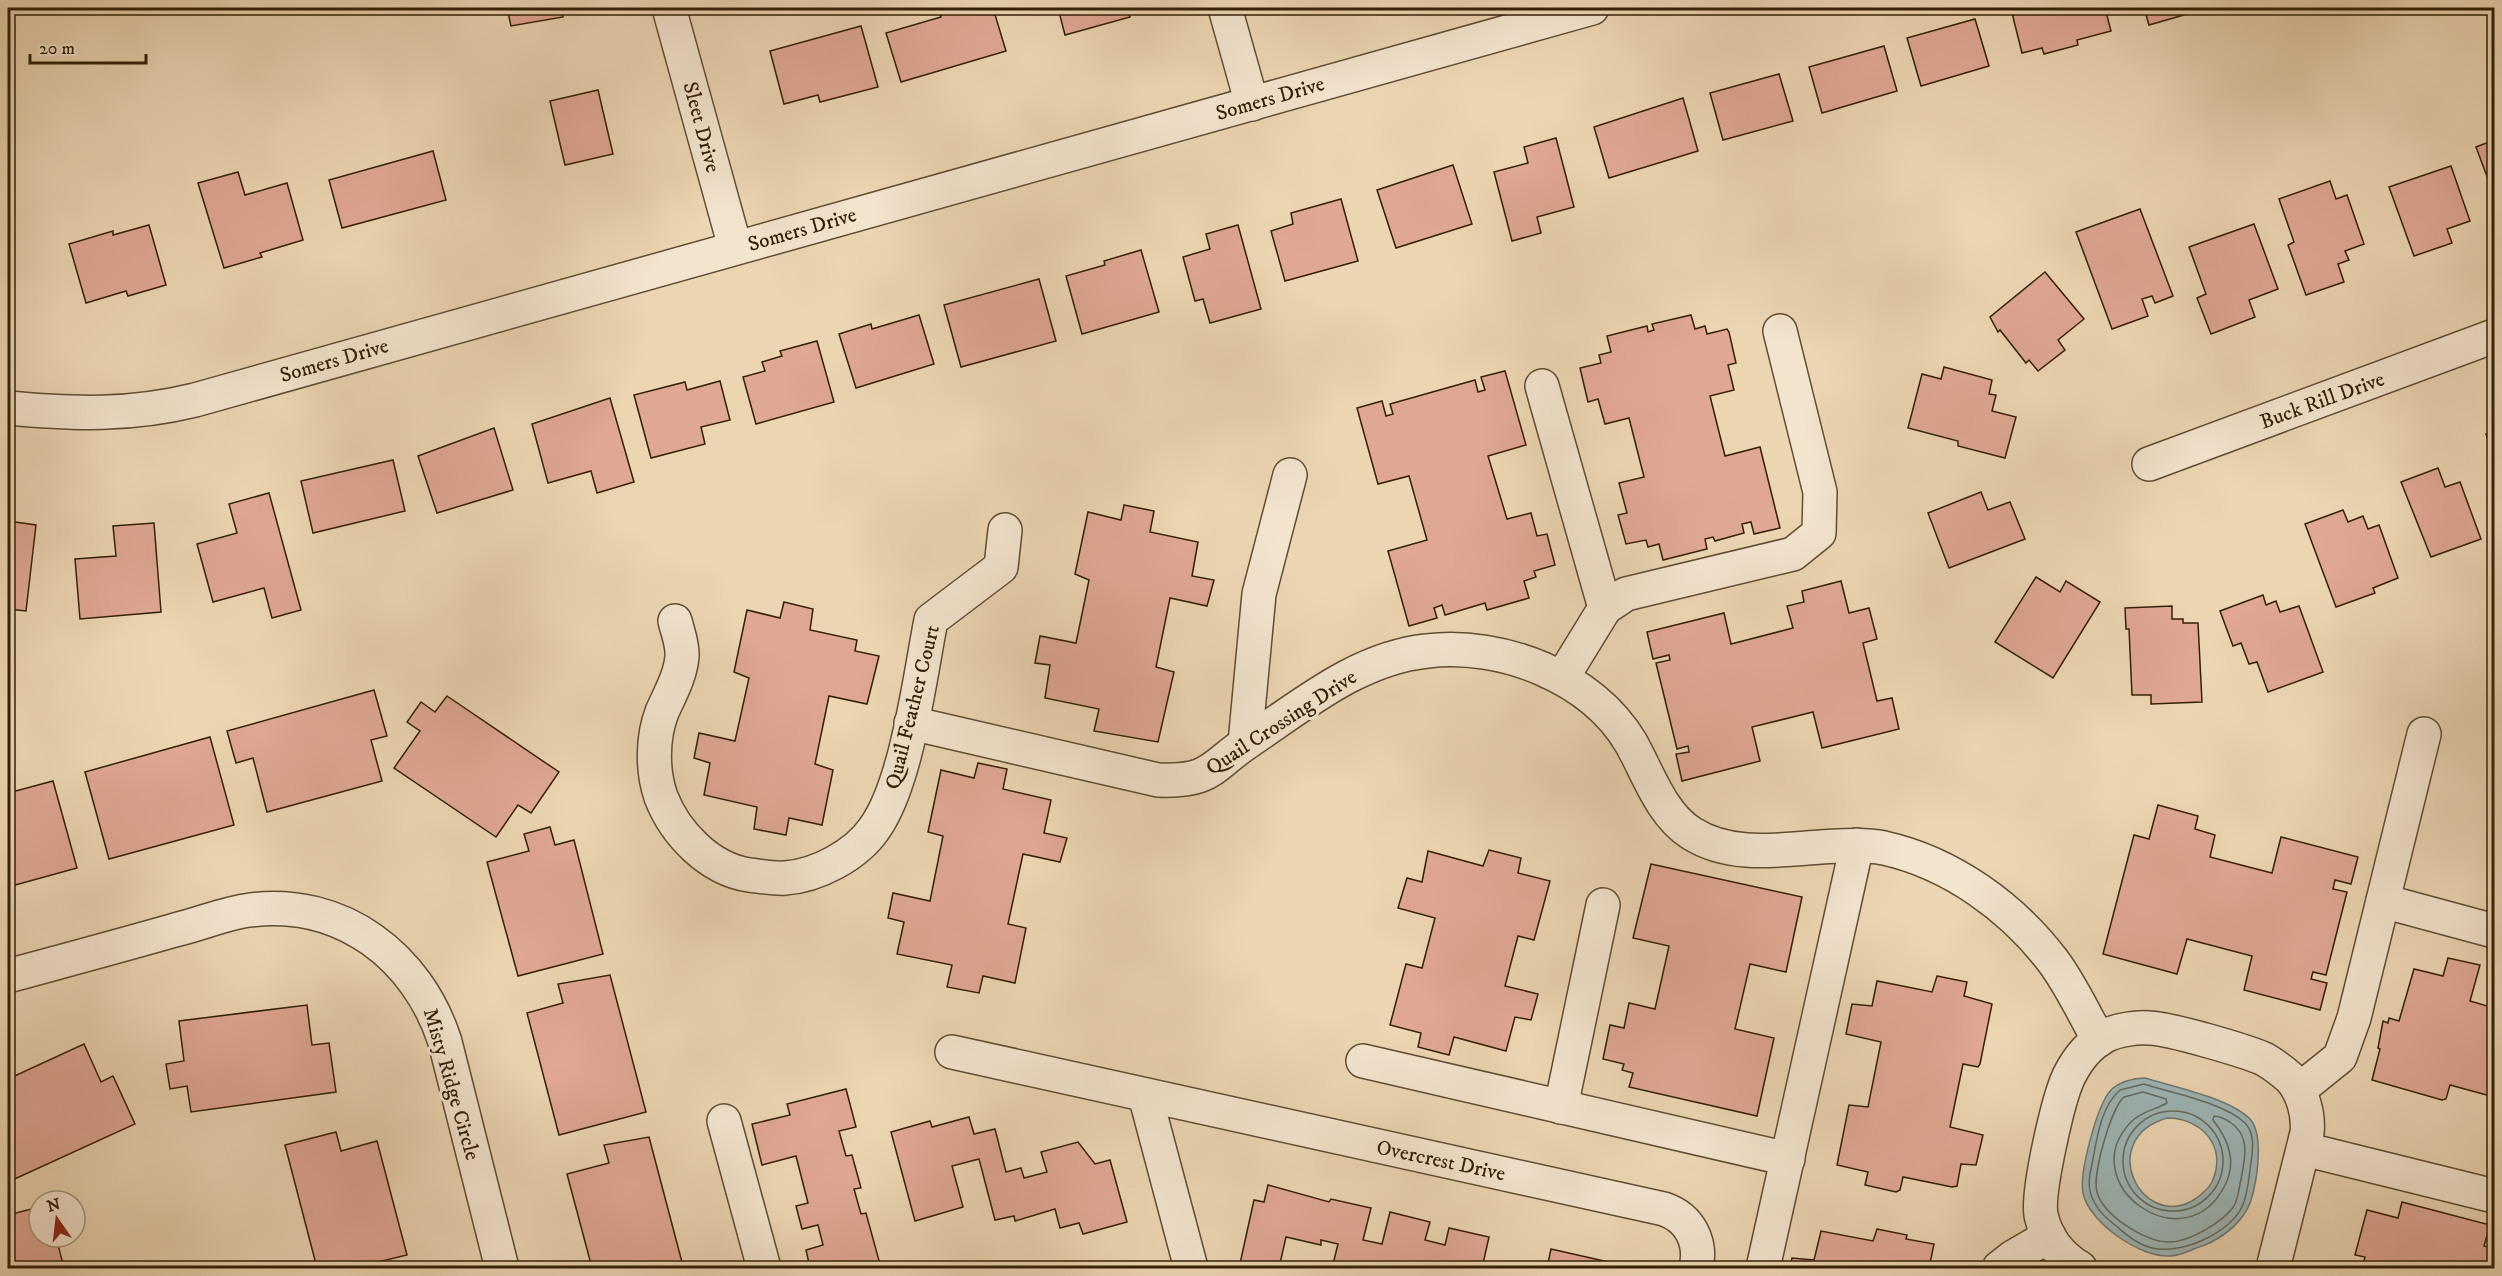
<svg xmlns="http://www.w3.org/2000/svg" width="2502" height="1276" font-family="'IM FELL DW Pica',serif">
<style>
.water{fill:#9db6b7;stroke:#737a71;stroke-width:1.5;fill-rule:evenodd}
.lines{fill:none;stroke-linecap:round;stroke-linejoin:round}
.shore{stroke:#686b5f;stroke-width:1.5}
.building{fill:#e0a793;stroke:#332007;stroke-width:1.5}
.minor-casing{stroke:#614d32;stroke-width:36}
.minor{stroke:#f3e4ce;stroke-width:33}
.labels{text-anchor:middle;stroke-width:6;stroke-linejoin:round;paint-order:stroke}
.street-label{font-size:21px;fill:#332007;stroke:#f3e4ce}
</style>
<rect width="100%" height="100%" fill="#ecd5b3"/>
<filter id="stains"><feTurbulence type="fractalNoise" baseFrequency=".00333" numOctaves="4"/><feColorMatrix values="0 0 0 0 .2 0 0 0 0 .09 0 0 0 0 .02 0 0 0 .5 -.17"/></filter>
<radialGradient id="worn" r=".72"><stop offset=".6" stop-color="#630" stop-opacity="0"/><stop offset="1" stop-color="#630" stop-opacity=".3"/></radialGradient>
<path class="water" d="M 2145,1078 C 2174,1087 2229,1098 2250,1119 C 2265,1135 2257,1194 2246,1211 C 2237,1226 2221,1238 2205,1245 C 2194,1248 2181,1256 2170,1256 C 2141,1258 2089,1223 2083,1193 C 2079,1173 2097,1105 2111,1090 C 2119,1082 2133,1078 2145,1078 ZM 2167,1118 C 2202,1118 2228,1147 2212,1182 C 2207,1191 2200,1196 2192,1201 C 2140,1229 2096,1139 2167,1118 Z"/>
<g class="lines">
<g class="shore">
<path d="M 2144,1084 C 2171,1093 2225,1103 2245,1123 C 2255,1133 2253,1150 2251,1162 C 2249,1176 2248,1194 2242,1207 C 2229,1234 2180,1255 2152,1248 C 2135,1244 2124,1232 2110,1221 C 2096,1209 2086,1194 2090,1174 C 2096,1148 2098,1109 2120,1090 Z"/>
<path d="M 2143,1092 L 2166,1099 L 2167,1103 C 2155,1110 2142,1111 2131,1122 C 2071,1184 2187,1267 2226,1183 C 2237,1160 2228,1139 2213,1120 L 2214,1116 C 2220,1116 2225,1119 2230,1122 C 2251,1136 2245,1158 2241,1179 C 2239,1188 2238,1199 2234,1206 C 2223,1222 2188,1243 2168,1242 C 2145,1242 2103,1215 2097,1192 C 2092,1175 2111,1108 2124,1097 Z"/>
<circle cx="2173" cy="1161" r="50"/>
</g>
</g>
<g class="building">
<polygon points="507,8 561,8 563,17 511,26"/>
<polygon points="938,8 993,8 1006,51 901,82 886,33 941,17"/>
<polygon points="1058,8 1127,8 1130,17 1065,35"/>
<polygon points="2033,8 2105,8 2111,31 2077,40 2078,45 2044,54 2042,48 2022,53 2012,13"/>
<polygon points="2144,8 2208,8 2149,25"/>
<polygon points="1975,19 1989,66 1921,86 1907,38"/>
<polygon points="861,26 878,87 820,102 818,95 784,104 770,51"/>
<polygon points="1884,46 1897,91 1822,113 1809,67"/>
<polygon points="1779,74 1793,121 1723,140 1710,93"/>
<polygon points="598,90 613,154 565,165 550,101"/>
<polygon points="1683,98 1698,151 1609,178 1594,127"/>
<polygon points="1556,138 1574,207 1537,217 1541,233 1512,241 1494,172 1528,163 1524,147"/>
<polygon points="2494,140 2494,200 2492,201 2489,192 2492,190 2476,147"/>
<polygon points="433,151 446,200 342,228 329,180"/>
<polygon points="1453,165 1472,224 1396,248 1377,190"/>
<polygon points="2451,166 2470,221 2447,229 2452,243 2414,256 2389,187"/>
<polygon points="238,172 245,195 287,183 303,240 260,253 262,257 224,268 198,183"/>
<polygon points="2330,181 2336,199 2347,195 2364,244 2345,251 2349,260 2338,264 2344,282 2306,295 2288,245 2294,242 2279,199"/>
<polygon points="1341,199 1358,261 1285,281 1271,231 1293,224 1291,213"/>
<polygon points="2140,209 2173,296 2155,303 2152,296 2142,299 2148,316 2112,329 2076,232"/>
<polygon points="2254,224 2278,289 2249,300 2255,317 2211,334 2197,298 2206,294 2189,247"/>
<polygon points="149,225 166,285 128,296 126,291 86,303 69,244 113,231 113,235"/>
<polygon points="1238,225 1261,309 1210,323 1203,299 1195,301 1183,257 1210,249 1206,234"/>
<polygon points="1141,250 1159,312 1082,334 1066,276 1105,265 1104,261"/>
<polygon points="2045,272 2084,319 2058,340 2065,350 2038,371 2029,360 2026,363 2000,330 1998,332 1990,317"/>
<polygon points="1039,279 1056,341 961,367 944,305"/>
<polygon points="919,315 934,364 856,388 839,334 871,324 872,329"/>
<polygon points="1691,315 1695,329 1705,326 1707,334 1727,329 1729,332 1736,363 1728,365 1734,390 1710,396 1725,456 1760,447 1780,528 1754,534 1751,522 1742,524 1744,533 1715,541 1713,537 1705,539 1707,549 1663,560 1659,544 1648,547 1646,540 1626,544 1618,515 1627,513 1619,483 1644,477 1629,418 1605,424 1598,399 1588,402 1580,368 1601,363 1599,355 1611,352 1607,336 1647,326 1648,332 1654,330 1652,324"/>
<polygon points="817,341 834,402 756,424 743,377 765,371 762,362 782,356 780,351"/>
<polygon points="1944,367 1992,380 1989,394 1996,395 1992,411 2016,417 2005,458 1958,446 1958,441 1908,428 1922,374 1941,379"/>
<polygon points="1505,371 1526,445 1488,456 1507,519 1531,513 1537,536 1547,534 1555,565 1534,571 1536,577 1524,581 1529,598 1487,610 1485,603 1445,615 1442,605 1434,608 1437,618 1409,626 1388,551 1427,540 1409,476 1378,484 1357,408 1382,401 1386,416 1393,414 1390,404 1475,380 1478,392 1485,390 1481,377"/>
<polygon points="720,381 730,420 701,427 705,444 651,458 634,395 685,382 687,390"/>
<polygon points="610,398 634,482 597,493 591,471 548,483 532,424"/>
<polygon points="494,428 513,490 437,513 418,456"/>
<polygon points="2494,431 2494,459 2486,434"/>
<polygon points="393,460 405,511 313,533 301,481"/>
<polygon points="2438,468 2445,487 2460,482 2481,539 2431,557 2401,482"/>
<polygon points="1981,492 1988,510 2010,502 2025,539 1949,568 1928,513"/>
<polygon points="269,493 301,610 272,618 264,588 213,602 197,544 237,533 229,504"/>
<polygon points="1124,505 1154,511 1150,532 1198,542 1192,576 1214,580 1207,606 1170,598 1156,667 1174,672 1158,742 1094,731 1099,709 1045,698 1050,665 1035,663 1040,636 1076,643 1089,580 1075,574 1088,512 1121,520"/>
<polygon points="2343,510 2348,522 2363,516 2368,529 2379,525 2398,578 2373,588 2375,593 2336,607 2305,524"/>
<polygon points="8,521 36,525 26,611 8,609"/>
<polygon points="154,523 161,612 80,619 75,559 116,556 113,526"/>
<polygon points="2036,577 2060,592 2066,581 2100,602 2053,678 1995,642"/>
<polygon points="1841,581 1849,613 1869,608 1877,639 1863,643 1877,701 1892,698 1899,729 1822,748 1813,712 1752,727 1760,761 1682,781 1676,754 1689,752 1688,746 1677,749 1656,663 1670,660 1669,655 1653,659 1647,632 1724,613 1731,644 1793,628 1787,606 1804,602 1802,591"/>
<polygon points="2263,595 2266,605 2276,601 2280,612 2299,606 2323,672 2268,692 2257,662 2249,664 2241,643 2233,646 2220,611"/>
<polygon points="784,602 813,609 810,630 857,640 855,651 879,656 867,704 829,696 815,764 833,770 822,825 789,818 786,835 754,829 757,807 704,795 710,763 694,758 699,733 735,741 749,678 734,672 747,610 780,618"/>
<polygon points="2172,606 2172,619 2183,619 2183,623 2198,623 2202,702 2151,704 2151,695 2132,695 2129,629 2126,629 2125,608"/>
<polygon points="374,690 387,736 371,740 382,781 267,812 253,758 236,763 227,731"/>
<polygon points="447,696 559,772 531,813 518,805 496,837 394,768 420,731 407,722 421,702 435,712"/>
<polygon points="210,737 234,825 109,859 85,772"/>
<polygon points="978,763 1007,769 1003,789 1051,800 1044,833 1067,838 1060,862 1023,854 1008,924 1026,928 1015,983 983,976 979,993 947,987 952,965 897,954 904,922 888,918 893,893 930,901 943,836 928,832 941,770 974,778"/>
<polygon points="53,781 77,868 8,887 8,793"/>
<polygon points="2158,805 2198,816 2195,829 2215,835 2210,857 2272,873 2281,837 2358,857 2351,884 2335,880 2333,889 2347,892 2326,975 2313,972 2311,979 2327,983 2320,1010 2244,990 2252,956 2187,939 2177,974 2103,954 2134,835 2149,839"/>
<polygon points="550,827 555,845 574,840 603,954 518,976 487,862 529,851 524,834"/>
<polygon points="1489,850 1521,858 1518,873 1550,881 1534,940 1518,936 1505,986 1538,994 1531,1020 1515,1017 1506,1051 1454,1037 1449,1055 1418,1047 1421,1033 1390,1025 1406,964 1422,968 1435,918 1398,908 1407,878 1422,882 1428,851 1483,866"/>
<polygon points="1651,864 1802,897 1786,972 1750,964 1735,1029 1774,1038 1757,1116 1629,1087 1633,1073 1622,1070 1624,1064 1603,1059 1610,1025 1624,1028 1629,1003 1655,1009 1669,946 1633,938"/>
<polygon points="2448,958 2480,965 2470,1001 2494,1008 2494,1097 2450,1085 2446,1099 2442,1100 2372,1080 2380,1049 2378,1048 2383,1021 2388,1023 2389,1018 2399,1021 2414,969 2443,976"/>
<polygon points="610,975 646,1112 559,1135 527,1013 563,1003 558,984"/>
<polygon points="1937,976 1967,982 1964,996 1992,1004 1980,1064 1978,1067 1963,1064 1950,1127 1983,1135 1976,1165 1961,1164 1957,1186 1952,1187 1903,1177 1900,1190 1896,1192 1865,1185 1868,1172 1837,1165 1849,1105 1868,1107 1881,1042 1846,1034 1852,1004 1872,1006 1877,981 1932,992"/>
<polygon points="307,1005 312,1045 329,1043 336,1092 191,1112 187,1086 170,1089 166,1064 184,1061 179,1021"/>
<polygon points="84,1044 101,1082 113,1076 135,1124 8,1182 8,1079"/>
<polygon points="846,1089 856,1127 839,1131 846,1156 852,1155 861,1188 854,1189 861,1214 866,1213 881,1268 810,1268 806,1250 823,1245 818,1225 802,1229 796,1206 808,1203 796,1156 762,1165 752,1124 790,1115 787,1104"/>
<polygon points="969,1117 974,1134 995,1129 1006,1172 1021,1168 1024,1178 1047,1172 1041,1152 1078,1142 1095,1164 1110,1160 1127,1222 1083,1234 1079,1223 1060,1228 1055,1209 1015,1221 1014,1216 995,1220 979,1159 952,1166 963,1207 915,1221 891,1132 930,1121 932,1127"/>
<polygon points="336,1132 341,1151 377,1141 407,1255 353,1268 317,1268 285,1145"/>
<polygon points="649,1137 683,1266 673,1268 592,1268 567,1174 609,1163 604,1145"/>
<polygon points="1268,1185 1329,1202 1331,1199 1371,1208 1363,1240 1382,1244 1390,1212 1430,1222 1425,1240 1445,1245 1449,1228 1489,1237 1482,1268 1332,1268 1338,1244 1321,1240 1321,1245 1286,1237 1279,1268 1239,1268 1254,1200 1264,1202"/>
<polygon points="2402,1202 2490,1225 2484,1246 2494,1249 2494,1268 2362,1268 2365,1257 2355,1255 2367,1210 2398,1218"/>
<polygon points="39,1207 39,1237 56,1237 64,1268 8,1268 8,1215"/>
<polygon points="1877,1229 1907,1235 1906,1239 1934,1244 1929,1268 1790,1268 1792,1258 1814,1260 1821,1231 1873,1241"/>
<polygon points="1551,1249 1635,1268 1547,1268"/>
</g>
<g class="lines">
<g class="minor-casing">
<g id="minor">
<polyline points="669,8 735,247"/>
<polyline points="1225,8 1252,104"/>
<polyline points="1542,386 1605,608"/>
<path d="M 8,408 C 74,414 130,416 195,400 L 1592,8"/>
<polyline points="2149,464 2494,336"/>
<path d="M 675,621 C 678,633 683,645 682,657 C 680,677 670,694 662,712 C 652,738 652,771 661,797 C 675,833 709,869 749,875 C 760,876 774,879 785,878 C 817,876 856,855 874,829 C 907,784 920,676 931,620 L 1001,567 L 1005,530"/>
<polyline points="1562,678 1605,608 1626,594 1793,554 1819,533 1820,492 1780,331"/>
<path d="M 911,723 L 1158,780 C 1212,782 1210,767 1249,741 C 1304,704 1359,658 1427,651 C 1502,642 1592,677 1631,743 C 1648,773 1661,814 1691,833 C 1730,858 1778,850 1821,847 C 1841,846 1863,844 1884,848 C 1951,863 2012,907 2053,961 C 2071,985 2084,1014 2099,1040"/>
<polyline points="1245,743 1259,594 1290,475"/>
<polyline points="2383,901 2494,931"/>
<path d="M 8,976 C 63,961 119,946 175,930 C 200,924 226,913 250,910 C 342,898 418,957 445,1042 L 502,1268"/>
<path d="M 952,1052 L 1664,1209 C 1690,1218 1702,1242 1696,1268"/>
<polyline points="1363,1061 1788,1159"/>
<polyline points="2299,1090 2340,1057 2354,1018 2424,734"/>
<polyline points="1145,1095 1191,1268"/>
<polyline points="1561,1107 1603,905"/>
<polyline points="724,1121 764,1268"/>
<polyline points="2304,1149 2494,1196"/>
<polyline points="1763,1268 1857,845"/>
<polyline points="1999,1268 2013,1257 2049,1236"/>
<path d="M 2080,1268 C 2060,1256 2046,1238 2041,1215 C 2037,1192 2058,1099 2069,1076 C 2077,1060 2088,1045 2105,1036 C 2116,1030 2137,1027 2149,1028 C 2168,1028 2246,1051 2264,1059 C 2273,1064 2282,1071 2290,1078 C 2303,1092 2309,1115 2307,1133 L 2273,1268"/>
</g>
</g>
<use href="#minor" class="minor"/>
</g>
<g class="labels">
<g class="street-label">
<text transform="translate(1270 98) rotate(-16)" y="7">Somers Drive</text>
<text transform="translate(702 127) rotate(75)" y="7">Sleet Drive</text>
<text transform="translate(802 229) rotate(-16)" y="7">Somers Drive</text>
<text transform="translate(334 360) rotate(-16)" y="7">Somers Drive</text>
<text transform="translate(2322 400) rotate(-20)" y="7">Buck Rill Drive</text>
<text transform="translate(912 707) rotate(-76)" y="7">Quail Feather Court</text>
<text transform="translate(1281 722) rotate(-33)" y="7">Quail Crossing Drive</text>
<text transform="translate(452 1084) rotate(74)" y="7">Misty Ridge Circle</text>
<text transform="translate(1441 1160) rotate(12)" y="7">Overcrest Drive</text>
</g>
</g>
<rect width="2502" height="1276" fill="none" stroke="#ecd5b3" stroke-width="30"/>
<rect x="9" y="9" width="2484" height="1258" fill="none" stroke="#332007" stroke-width="3"/>
<rect x="15" y="15" width="2472" height="1246" fill="none" stroke="#332007" stroke-width="1.5"/>
<g transform="translate(57 1219) rotate(346)"><circle r="28" fill="#f3e4ce" stroke="#a6967e" stroke-width="1.5"/>
<path d="M0-4.5L10 22L0 15L-10 22Z" fill="#8f2418"/>
<text y="-9" font-size="16" font-weight="bold" text-anchor="middle" fill="#332007">N</text>
</g>
<path d="M30 54v9h116v-9" fill="none" stroke="#332007" stroke-width="3"/>
<text x="39" y="54" font-size="18" fill="#332007" stroke="#f3e4ce" stroke-width="4.5" paint-order="stroke">20 m</text>
<rect width="100%" height="100%" filter="url(#stains)"/>
<rect width="100%" height="100%" fill="url(#worn)"/>
</svg>
